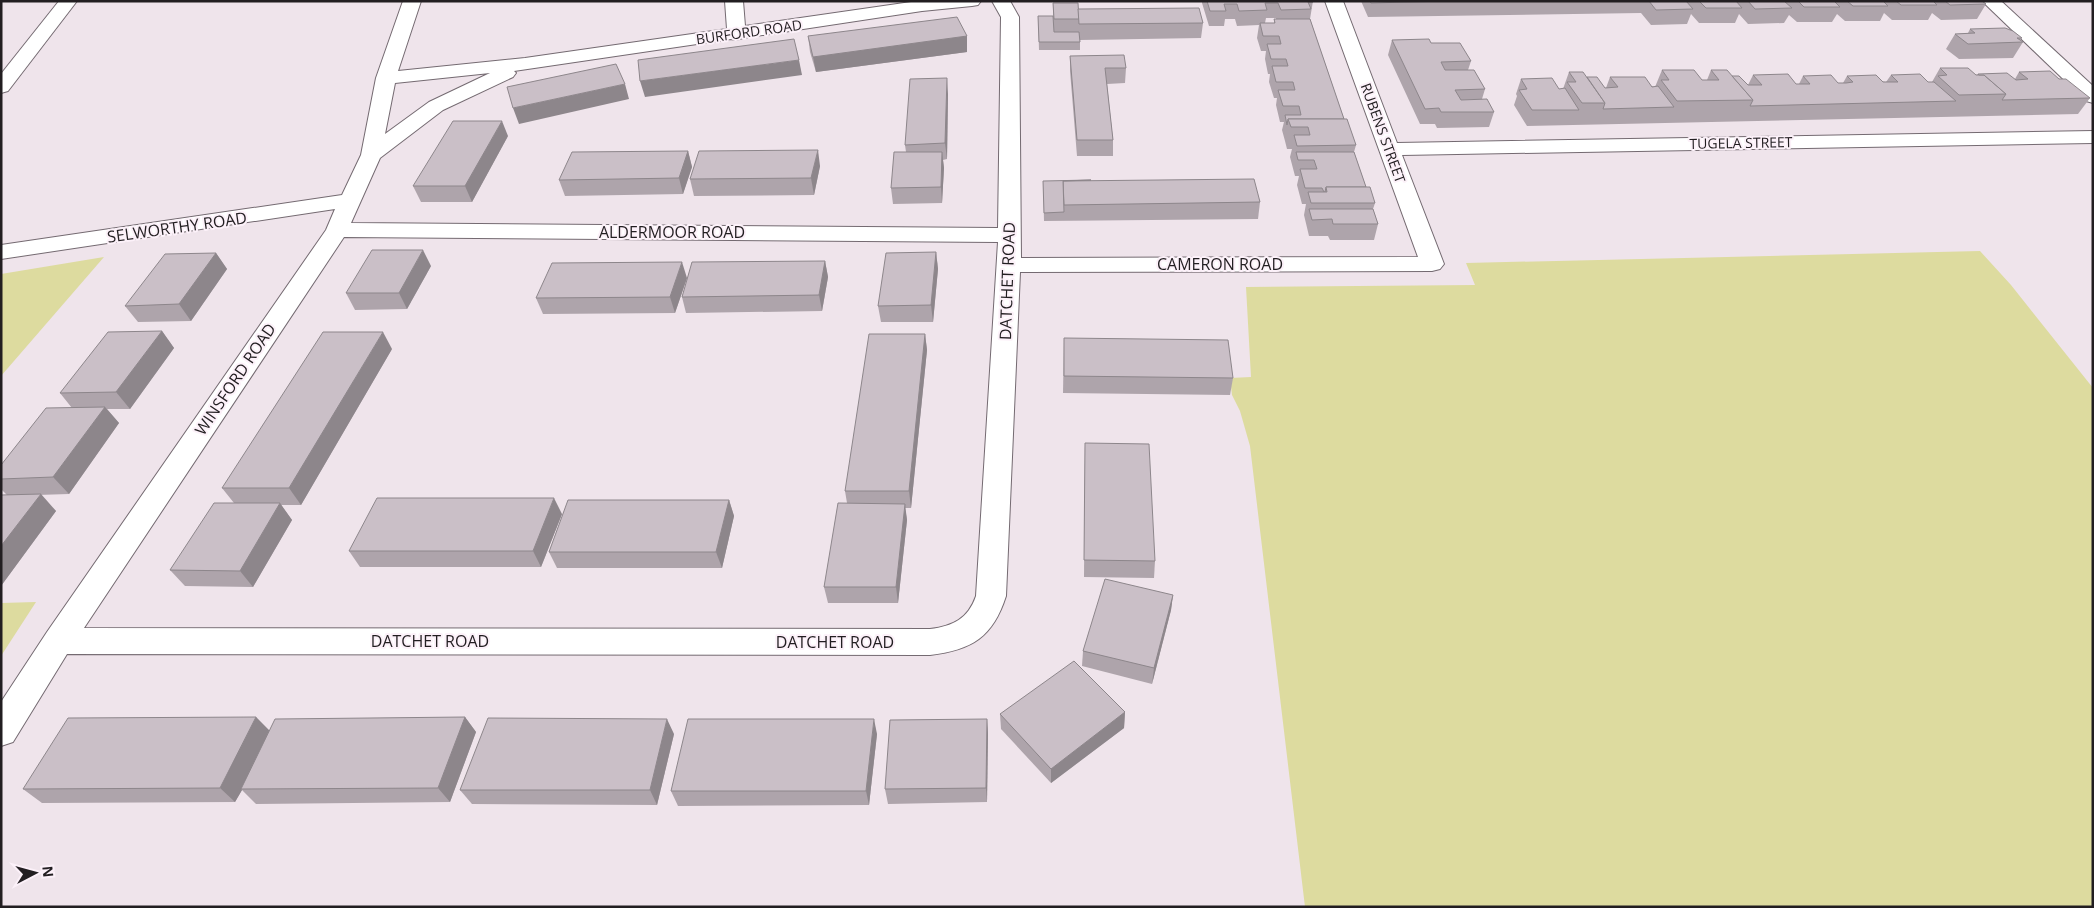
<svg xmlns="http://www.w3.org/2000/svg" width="2094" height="908" font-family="'Open Sans',sans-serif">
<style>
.green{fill:#dddb9f}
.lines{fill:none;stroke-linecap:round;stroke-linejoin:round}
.street-casing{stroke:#746a71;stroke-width:2}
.street{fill:#fff;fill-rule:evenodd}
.wall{fill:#aea4ab;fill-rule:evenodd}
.shaded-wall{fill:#8d868b}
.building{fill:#cabfc7;stroke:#8d868b}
.labels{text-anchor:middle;stroke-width:4;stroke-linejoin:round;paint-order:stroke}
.far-street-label{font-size:14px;fill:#221e21;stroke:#fcf1f9}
.street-label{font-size:16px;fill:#221e21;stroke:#fcf1f9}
</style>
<rect width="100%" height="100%" fill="#efe4eb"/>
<g class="green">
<polygon points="1980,251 2011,285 2093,388 2093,907 1305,907 1250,446 1240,411 1232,395 1230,378 1251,377 1246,287 1475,285 1466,263"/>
<polygon points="104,257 1,376 1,274"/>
<polygon points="36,602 1,656 1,603"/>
</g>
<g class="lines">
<g class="street-casing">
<g id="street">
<polygon points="59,1 77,1 8,91 1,93 1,74"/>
<path d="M 403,1 L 421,1 L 398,71 L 525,58 L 727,29 L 725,1 L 743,1 L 745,26 L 918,1 L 981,1 L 978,5 L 972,6 L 922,11 L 743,38 L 736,40 L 731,39 L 514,71 L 516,73 L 513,77 L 443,110 L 380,158 L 351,223 L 998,228 L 1001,17 L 992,1 L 1010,1 L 1019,17 L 1021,258 L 1418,257 L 1325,1 L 1343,1 L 1397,143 L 2093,131 L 2093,143 L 1402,155 L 1444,264 L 1440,269 L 1432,271 L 1020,272 L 1006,596 C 993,637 972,650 930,655 L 67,654 L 13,742 L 1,746 L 1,702 L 47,632 L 326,230 L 335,209 L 1,259 L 1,245 L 342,195 L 361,155 L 376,78 ZM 490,73 L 429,102 L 385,134 L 395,83 ZM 344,237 L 998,242 L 976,596 C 968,619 953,626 930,629 L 84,628 Z"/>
<polygon points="1982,1 2001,1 2093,86 2093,103 2086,101"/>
</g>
</g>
<use href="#street" class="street"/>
</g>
<g class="wall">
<path d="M 1202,1 L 1313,1 L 1310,19 L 1344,119 L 1356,145 L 1354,152 L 1366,187 L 1375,203 L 1373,209 L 1378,224 L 1374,240 L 1330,240 L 1328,236 L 1309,236 L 1304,215 L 1306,204 L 1302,204 L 1297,185 L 1299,176 L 1295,176 L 1290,157 L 1292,149 L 1287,149 L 1285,141 L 1282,130 L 1284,122 L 1280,122 L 1276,105 L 1277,98 L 1274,98 L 1269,82 L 1270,74 L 1268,74 L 1265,59 L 1266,51 L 1261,51 L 1257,38 L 1259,25 L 1237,26 L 1235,19 L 1225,19 L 1224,26 L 1209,26 L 1202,3 ZM 1266,18 L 1276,18 L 1276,19 L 1274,19 L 1274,23 L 1265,23 Z"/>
<polygon points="1361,1 1982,1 1986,4 1977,19 1941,20 1932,13 1928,20 1892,20 1884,13 1880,21 1845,21 1837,14 1832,22 1797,22 1789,15 1784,23 1748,24 1739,14 1735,23 1699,23 1691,14 1687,24 1651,25 1641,13 1368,17"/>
<polygon points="1053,3 1078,9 1203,23 1201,38 1080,40 1080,50 1039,50 1038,16 1053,16"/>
<polygon points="1970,29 2022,38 2020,40 2023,42 2013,58 1959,59 1946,49 1955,34 1968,33"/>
<polygon points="808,36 967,36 967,52 816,72 810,52"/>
<polygon points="1392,40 1431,43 1471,61 1468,70 1485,89 1482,99 1494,112 1489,127 1437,128 1435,124 1420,124 1388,55"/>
<polygon points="1070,56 1126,68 1125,83 1107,84 1113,140 1113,156 1077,156 1070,71"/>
<polygon points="1940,68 1976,75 1978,74 2015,79 2019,72 2059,79 2090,98 2078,114 1527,126 1514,105 1517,96 1516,94 1521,79 1559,89 1563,89 1569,72 1587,77 1605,88 1606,88 1610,77 1655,87 1662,70 1702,80 1707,80 1711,70 1732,76 1748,85 1753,75 1796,84 1799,84 1803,76 1838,83 1843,83 1847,76 1886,82 1891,75 1928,82 1932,82"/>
<polygon points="948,94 947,159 943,160 944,168 942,203 893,204 891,188 906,152 905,145"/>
<polygon points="508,136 472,202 421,202 413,186"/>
<polygon points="688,151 692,167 683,194 565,196 559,180"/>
<polygon points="820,166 814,195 694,196 690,179"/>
<polygon points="1043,181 1091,181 1260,202 1258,219 1044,221"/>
<polygon points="936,252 938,269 933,322 881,322 878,306"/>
<polygon points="216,253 227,269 191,321 138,322 125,306"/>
<polygon points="825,261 828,277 822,311 686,313 682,297"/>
<polygon points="431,266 407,309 355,310 346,293"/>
<polygon points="687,278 675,313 543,314 536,298"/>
<polygon points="162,331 174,348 130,409 107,409 119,423 69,494 37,495 56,511 1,586 1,495 7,495 1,489 1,465 72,408 60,393"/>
<polygon points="925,334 927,350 911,508 905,508 907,520 898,603 828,603 824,587 847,503 845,491"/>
<polygon points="1064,338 1233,378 1230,395 1063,393"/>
<polygon points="392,349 301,505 281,505 292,520 253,587 185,586 170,570 234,503 222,488"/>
<polygon points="1085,443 1155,561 1154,578 1084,577"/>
<polygon points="729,500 734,516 722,568 557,568 549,552"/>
<polygon points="562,514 541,567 360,567 349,551"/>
<polygon points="1173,595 1171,610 1152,684 1082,666 1083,651"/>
<polygon points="1125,712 1124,728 1051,783 1001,729 1000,714"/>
<polygon points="256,717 269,731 465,717 476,732 450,802 256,804 242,790 235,802 42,803 23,789"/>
<polygon points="987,719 988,734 987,802 888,804 885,789"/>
<polygon points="674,734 657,805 472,804 460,790"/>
<polygon points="877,734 869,805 678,806 671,791"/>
</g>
<g class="shaded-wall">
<polygon points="967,36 967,52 816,72 813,57"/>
<polygon points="799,60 802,75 645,97 640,81"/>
<polygon points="947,78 948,94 947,159 945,143"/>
<polygon points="625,84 629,99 519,124 513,108"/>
<polygon points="502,121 508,136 472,202 465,186"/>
<polygon points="818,150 820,166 814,195 811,178"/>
<polygon points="688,151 692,167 683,194 679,178"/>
<polygon points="942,152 944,168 942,203 941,187"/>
<polygon points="423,250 431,266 407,309 399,293"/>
<polygon points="936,252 938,269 933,322 931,305"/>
<polygon points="216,253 227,269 191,321 179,304"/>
<polygon points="825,261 828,277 822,311 819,295"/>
<polygon points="682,262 687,278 675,313 670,297"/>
<polygon points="162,331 174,348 130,409 116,392"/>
<polygon points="383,332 392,349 301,505 289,488"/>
<polygon points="925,334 927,350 911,508 909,491"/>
<polygon points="105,407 119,423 69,494 53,477"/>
<polygon points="41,494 56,511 1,586 1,546"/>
<polygon points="554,498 562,514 541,567 533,551"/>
<polygon points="729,500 734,516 722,568 716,552"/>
<polygon points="280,503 292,520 253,587 240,571"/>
<polygon points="905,504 907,520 898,603 896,587"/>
<polygon points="1173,595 1171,610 1152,684 1154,668"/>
<polygon points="1125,712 1124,728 1051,783 1051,769"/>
<polygon points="256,717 271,732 241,789 242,790 235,802 220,788"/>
<polygon points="465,717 476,732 450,802 438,788"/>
<polygon points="667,719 674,734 657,805 650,790"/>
<polygon points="874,719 877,734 869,805 866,791"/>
<polygon points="987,719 988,734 987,802 986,788"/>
</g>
<g class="building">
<polygon points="1207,1 1313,1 1313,2 1308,2 1311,9 1281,10 1278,3 1265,3 1267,10 1239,11 1237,4 1224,4 1226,11 1210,11"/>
<polygon points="1370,1 1446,1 1371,3"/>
<polygon points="1649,1 1686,1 1693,9 1656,10"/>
<polygon points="1699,1 1736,1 1742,8 1706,8"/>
<polygon points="1748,1 1784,1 1792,8 1755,9"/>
<polygon points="1798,1 1834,1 1840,7 1804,7"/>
<polygon points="1847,1 1883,1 1888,6 1853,6"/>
<polygon points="1896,1 1933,1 1937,5 1901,5"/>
<polygon points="1945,1 1982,1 1986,4 1950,5"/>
<polygon points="1053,3 1078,3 1079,19 1054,19"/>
<polygon points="1199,8 1203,23 1079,24 1078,9"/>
<polygon points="1038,16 1053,16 1054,32 1079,32 1080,42 1039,42"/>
<polygon points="957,17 967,36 813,57 808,36"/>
<polygon points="1274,19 1310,19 1344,119 1288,119 1287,125 1285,115 1301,115 1299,106 1283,106 1278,90 1295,90 1293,82 1276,82 1272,66 1288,66 1286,59 1271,59 1267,44 1281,44 1279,36 1263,36 1260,23 1275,23"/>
<polygon points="2005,28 2013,31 2022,38 2017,38 2023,42 1968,44 1955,34 1975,33 1970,29"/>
<polygon points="794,39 799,60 640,81 638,60"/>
<polygon points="1429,39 1431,43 1460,43 1471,61 1441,62 1445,70 1474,70 1485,89 1455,90 1461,100 1487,99 1494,112 1441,112 1439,108 1425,109 1392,40"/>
<polygon points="1124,55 1126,68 1105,68 1113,140 1077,140 1070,56"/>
<polygon points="616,64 625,84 513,108 507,87"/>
<polygon points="1940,68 1968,68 1976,75 1984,75 2006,94 1959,95 1938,76 1947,75"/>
<polygon points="1662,70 1694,70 1702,80 1719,80 1711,70 1727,70 1753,100 1677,101 1661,80 1669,80"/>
<polygon points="2050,71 2059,79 2066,79 2090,98 2002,100 2006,94 1984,75 1979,75 1978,74 2007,73 2016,80 2028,79 2019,72"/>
<polygon points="1569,72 1583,72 1605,103 1582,103 1567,82 1576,82"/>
<polygon points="1788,74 1796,84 1810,84 1803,76 1831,75 1838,83 1846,83 1853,82 1847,76 1876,75 1883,82 1898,82 1891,75 1920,74 1928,82 1934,82 1956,101 1750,106 1753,100 1732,76 1739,76 1748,85 1762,85 1753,75"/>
<polygon points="1587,77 1597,77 1605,88 1618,87 1610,77 1645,77 1652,87 1658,86 1674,107 1603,109 1605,103"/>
<polygon points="947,78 945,143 905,145 910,79"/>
<polygon points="1552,78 1559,89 1565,88 1579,110 1532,110 1519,90 1527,89 1521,79"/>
<polygon points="1288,119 1347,119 1356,145 1297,146 1294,135 1310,135 1308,127 1291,127"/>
<polygon points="453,121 502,121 465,186 413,186"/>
<polygon points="818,150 811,178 690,179 699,151"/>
<polygon points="688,151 679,178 559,180 572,152"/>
<polygon points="894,152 942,152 941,187 891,188"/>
<polygon points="1296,152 1354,152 1366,187 1326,187 1325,192 1324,192 1322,188 1305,188 1300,169 1317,169 1314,160 1298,160"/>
<polygon points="1254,179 1260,202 1064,205 1063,181"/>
<polygon points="1091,180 1063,181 1064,212 1044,213 1043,181"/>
<polygon points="1326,187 1370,187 1375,203 1311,203 1308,192 1327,192"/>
<polygon points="1309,209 1373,209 1378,224 1333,224 1332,219 1312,220"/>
<polygon points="372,250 423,250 399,293 346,293"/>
<polygon points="936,252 931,305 878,306 886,253"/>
<polygon points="216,253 179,304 125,306 165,254"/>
<polygon points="825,261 819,295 682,297 692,262"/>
<polygon points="682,262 670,297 536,298 552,263"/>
<polygon points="162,331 116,392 60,393 108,332"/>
<polygon points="323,332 383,332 289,488 222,488"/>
<polygon points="869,334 925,334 909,491 845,491"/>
<polygon points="1064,338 1228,340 1233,378 1064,376"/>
<polygon points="105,407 53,477 1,479 1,465 46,408"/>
<polygon points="1085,443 1149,444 1155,561 1084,560"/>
<polygon points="41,494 1,546 1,495"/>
<polygon points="377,498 554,498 533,551 349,551"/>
<polygon points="568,500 729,500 716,552 549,552"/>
<polygon points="214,503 280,503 240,571 170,570"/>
<polygon points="838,503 905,504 896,587 824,587"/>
<polygon points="1105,579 1173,595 1154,668 1083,651"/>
<polygon points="1074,661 1125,712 1051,769 1000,714"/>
<polygon points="256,717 220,788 23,789 68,718"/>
<polygon points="465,717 438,788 241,789 275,719"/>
<polygon points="488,718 667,719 650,790 460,790"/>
<polygon points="688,719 874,719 866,791 671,791"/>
<polygon points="987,719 986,788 885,789 890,720"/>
</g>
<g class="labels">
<g class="far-street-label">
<text transform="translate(749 32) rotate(-8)" y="5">BURFORD ROAD</text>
<text transform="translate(1383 133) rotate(70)" y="5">RUBENS STREET</text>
<text transform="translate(1741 143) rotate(-1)" y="5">TUGELA STREET</text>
</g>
<g class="street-label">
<text transform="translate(177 227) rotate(-8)" y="6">SELWORTHY ROAD</text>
<text x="672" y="238">ALDERMOOR ROAD</text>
<text x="1220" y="270">CAMERON ROAD</text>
<text transform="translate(1007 281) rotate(-88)" y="6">DATCHET ROAD</text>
<text transform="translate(235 379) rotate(-56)" y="6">WINSFORD ROAD</text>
<text x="430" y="647">DATCHET ROAD</text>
<text x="835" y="648">DATCHET ROAD</text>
</g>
</g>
<rect width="2094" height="908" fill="none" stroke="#221e21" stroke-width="5"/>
<g transform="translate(35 873) rotate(84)" stroke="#fcf1f9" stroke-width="4" paint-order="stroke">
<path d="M0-4L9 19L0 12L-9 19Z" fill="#221e21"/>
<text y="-8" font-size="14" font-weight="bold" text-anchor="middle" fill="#221e21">N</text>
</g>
</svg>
